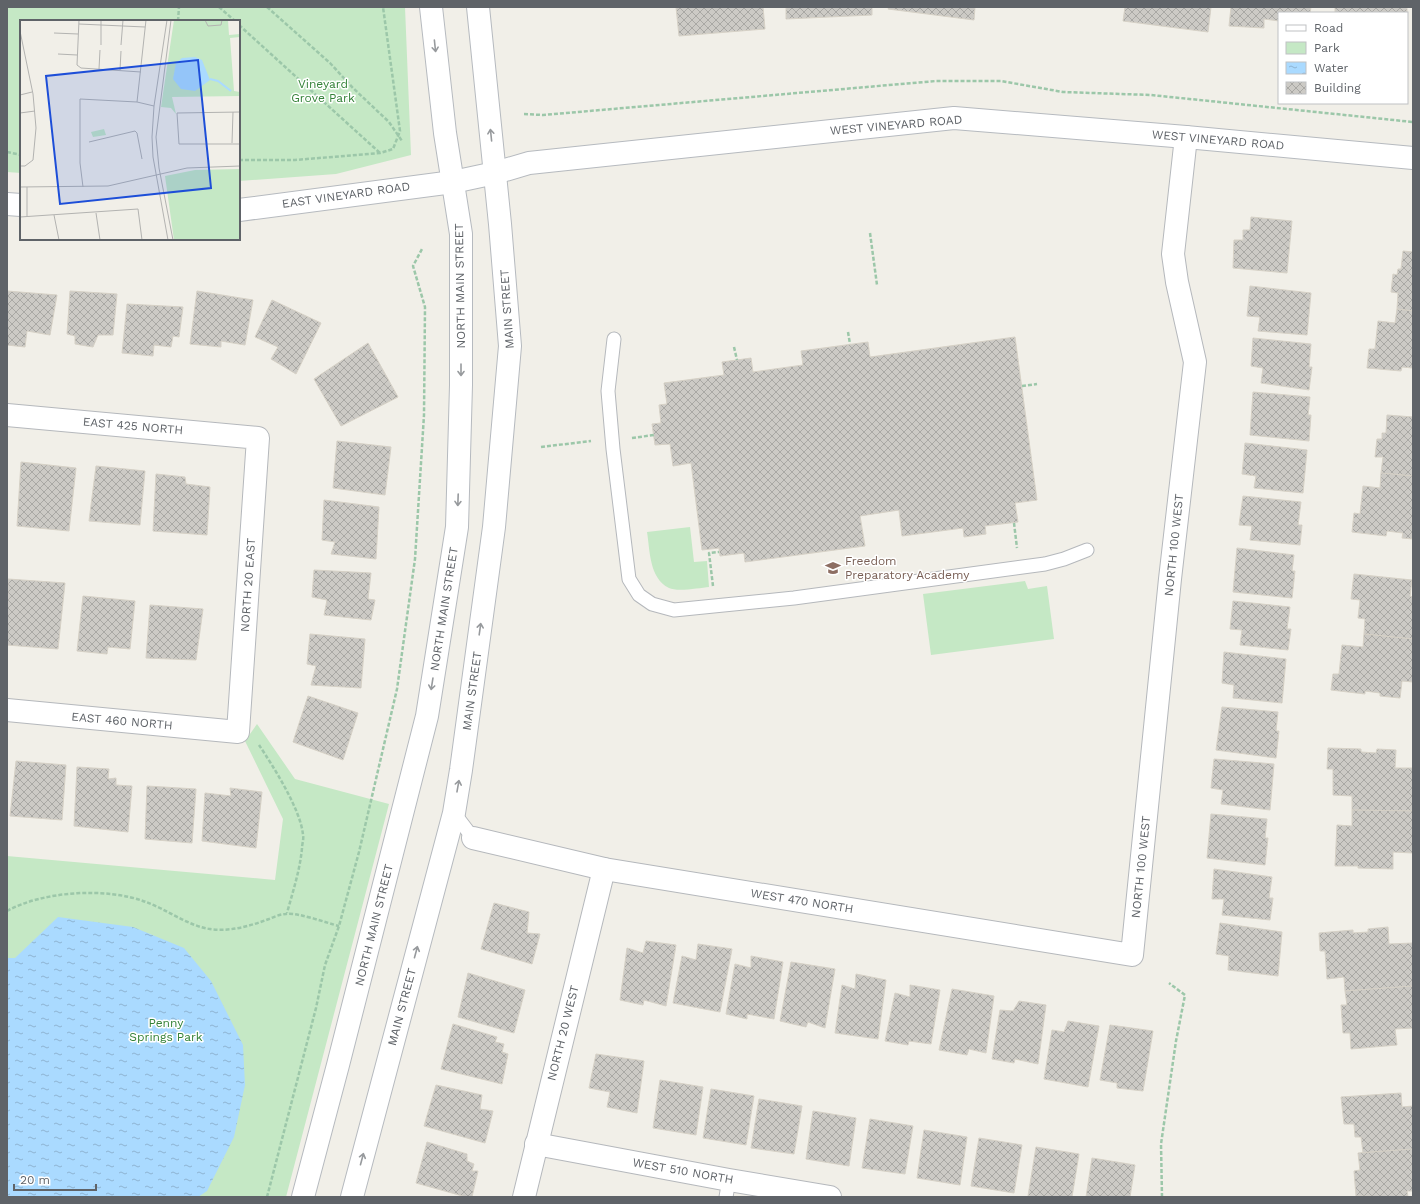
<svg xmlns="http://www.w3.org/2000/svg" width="1420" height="1204" font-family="'Work Sans',sans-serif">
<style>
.green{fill:#c5e8c5}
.water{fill:url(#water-ripples)}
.building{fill:url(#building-cross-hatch);stroke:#d6d1c6}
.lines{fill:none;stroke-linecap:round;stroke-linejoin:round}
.lane-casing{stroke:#b5b8bc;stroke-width:15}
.street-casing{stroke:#b5b8bc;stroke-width:24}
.secondary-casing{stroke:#b6babf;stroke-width:24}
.path{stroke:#9cc7a9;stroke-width:2.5;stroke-dasharray:4 2;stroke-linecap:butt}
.lane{stroke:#fff;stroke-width:13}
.street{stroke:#fff;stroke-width:22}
.secondary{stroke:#fff;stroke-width:22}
.oneway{stroke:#979a9d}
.labels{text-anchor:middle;stroke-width:3;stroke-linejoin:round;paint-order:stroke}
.park-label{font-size:12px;fill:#348238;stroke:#fff}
.street-label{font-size:12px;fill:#5f6368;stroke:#fff}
.education-label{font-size:12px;fill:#785e54;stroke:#fff;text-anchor:start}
.inset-river{fill:none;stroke:#aadaff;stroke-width:2}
.inset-road{fill:none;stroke:#b3b3b1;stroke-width:1}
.view{fill:#1d4ed8;fill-opacity:0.15;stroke:#1d4ed8;stroke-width:2}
.inset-edge{fill:none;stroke:#5f6368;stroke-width:2}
</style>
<defs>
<pattern id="water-ripples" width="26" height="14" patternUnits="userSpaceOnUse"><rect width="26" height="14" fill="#aadaff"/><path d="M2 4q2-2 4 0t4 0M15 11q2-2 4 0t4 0" fill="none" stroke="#8eb4d2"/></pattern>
<pattern id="building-cross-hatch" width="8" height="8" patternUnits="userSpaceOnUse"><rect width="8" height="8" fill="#cccac5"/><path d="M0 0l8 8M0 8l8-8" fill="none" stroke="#a9a8a4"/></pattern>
</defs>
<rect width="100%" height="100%" fill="#f1efe8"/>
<g class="green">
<polygon points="7,7 405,7 411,155 336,174 239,181 239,21 21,21 21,173 7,172"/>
<path d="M 690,527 L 694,562 L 707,561 L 709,587 C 700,588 677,592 669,588 C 649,578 650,550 647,532 Z"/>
<polygon points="1025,581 1028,589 1047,586 1054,639 931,655 923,594"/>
<polygon points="257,724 295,779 389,804 286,1197 7,1197 7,856 275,880 283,819 245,741"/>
</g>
<polygon class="water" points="58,917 133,927 184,948 211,981 243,1045 245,1085 234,1137 207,1191 198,1197 7,1197 7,958 15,958"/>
<g class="building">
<polygon points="676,7 763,7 765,29 679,36"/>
<polygon points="786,7 872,7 872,15 786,19"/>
<polygon points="889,7 975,7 974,20 888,9"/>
<polygon points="1125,7 1211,7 1208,32 1123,21"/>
<polygon points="1231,7 1311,7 1310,13 1279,13 1279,21 1264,19 1264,28 1229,26"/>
<polygon points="1335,7 1407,7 1407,14 1335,13"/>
<polygon points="1251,217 1292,221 1287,273 1233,268 1234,240 1243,240 1243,230 1250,230"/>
<polygon points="1403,251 1413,252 1413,311 1397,309 1398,293 1391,292 1393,274 1397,275 1398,269 1401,269"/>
<polygon points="1250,286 1311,293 1307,335 1258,331 1260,317 1247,316"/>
<polygon points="7,291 57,295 50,335 27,331 25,347 7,345"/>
<polygon points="70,291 117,294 113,335 98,335 93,347 75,344 75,336 67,334"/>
<polygon points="197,291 253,300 245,345 221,341 221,347 190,344"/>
<polygon points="272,300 321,323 296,374 271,359 278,347 255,337"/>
<polygon points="127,304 183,307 179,337 173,336 171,347 154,345 153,356 122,353"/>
<polygon points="1397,309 1413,311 1413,368 1402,367 1401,371 1367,368 1369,349 1375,349 1378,321 1395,323"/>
<polygon points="1015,337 1037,500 1015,503 1018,522 985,526 986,534 964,537 963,528 902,536 899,510 860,516 865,546 745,562 744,553 720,556 719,548 702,550 691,463 673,466 670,444 655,445 652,424 661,423 659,405 667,404 664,383 724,375 722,362 737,360 751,358 753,372 803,365 801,351 868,342 870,357"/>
<polygon points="1253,338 1311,344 1309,367 1312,367 1309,390 1261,383 1263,368 1251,366"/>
<polygon points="368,343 398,397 341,426 314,379"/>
<polygon points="1253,392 1310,397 1308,415 1311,415 1309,441 1250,435"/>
<polygon points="1387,415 1413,417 1413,476 1381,473 1383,457 1375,457 1377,439 1382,439 1382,433 1386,433"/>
<polygon points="337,441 391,447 385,495 333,488"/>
<polygon points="1245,443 1307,450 1303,493 1254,488 1256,476 1242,474"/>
<polygon points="21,462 76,468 69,531 17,526"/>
<polygon points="96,466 145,471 140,525 89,521"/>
<polygon points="1381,473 1413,476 1413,539 1402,538 1403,533 1387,531 1386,536 1352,532 1354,513 1360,514 1363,486 1380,488"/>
<polygon points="156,474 185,477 186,484 210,487 207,535 153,531"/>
<polygon points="1243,496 1301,502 1298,525 1302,525 1300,545 1250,540 1252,526 1239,525"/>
<polygon points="324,500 379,507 376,559 331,554 335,542 322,540"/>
<polygon points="1237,548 1294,555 1292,571 1295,571 1292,598 1233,592"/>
<polygon points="314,570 371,573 368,599 375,600 371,620 324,615 327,600 312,597"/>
<polygon points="1354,574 1412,580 1410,596 1413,597 1413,639 1364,634 1365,619 1358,618 1360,600 1351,599"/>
<polygon points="8,579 65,583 58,649 7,645"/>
<polygon points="83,596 135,601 130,649 108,647 107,654 77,651"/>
<polygon points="1233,601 1290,607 1287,629 1291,629 1288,650 1240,645 1242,630 1230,629"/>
<polygon points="150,605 203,609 196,660 146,658"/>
<polygon points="310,634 365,639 361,688 311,685 316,666 307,664"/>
<polygon points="1364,634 1413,639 1413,682 1402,681 1400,698 1380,696 1380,693 1365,691 1365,694 1331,690 1333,674 1339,674 1342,645 1363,647"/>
<polygon points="1224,652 1286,659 1282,703 1233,698 1234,685 1222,683"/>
<polygon points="308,696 358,713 343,760 293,742"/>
<polygon points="1222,707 1278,712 1276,731 1279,731 1276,758 1216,750"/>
<polygon points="1328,748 1361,749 1361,752 1376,753 1377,749 1396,750 1395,768 1413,768 1413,811 1352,810 1352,796 1333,795 1333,769 1327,769"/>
<polygon points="1214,759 1274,764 1270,810 1221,804 1223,790 1211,788"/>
<polygon points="16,761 66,765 62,820 10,816"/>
<polygon points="77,767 109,769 108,779 116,778 116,785 132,786 128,832 74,826"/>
<polygon points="147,786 196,789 192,843 145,839"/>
<polygon points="230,788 262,792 256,848 202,841 205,793 231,796"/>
<polygon points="1352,810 1413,811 1413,853 1393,852 1393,869 1358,868 1358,866 1335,866 1337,825 1352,826"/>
<polygon points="1211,814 1267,819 1265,838 1268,838 1265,865 1207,858"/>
<polygon points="1214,869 1272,877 1269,898 1273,898 1270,920 1222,915 1224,899 1212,899"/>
<polygon points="494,903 529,912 527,933 540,934 532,964 481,949"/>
<polygon points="1220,923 1282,932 1278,976 1228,970 1229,956 1216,954"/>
<polygon points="1388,927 1389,944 1413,943 1413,986 1345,991 1344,977 1327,979 1325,951 1320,951 1319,933 1353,930 1353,933 1368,932 1368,929"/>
<polygon points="646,941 676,945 666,1006 644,1000 643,1005 620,1000 627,948 643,953"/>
<polygon points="698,944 732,949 720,1012 673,1003 682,956 696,960"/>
<polygon points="751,956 783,962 774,1019 747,1014 747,1019 726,1014 735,964 751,968"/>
<polygon points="791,962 835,969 825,1028 808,1022 806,1027 780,1021"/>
<polygon points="468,973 525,990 514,1033 458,1017"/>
<polygon points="856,974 886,980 878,1039 835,1033 842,985 855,989"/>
<polygon points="910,985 940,990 931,1044 909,1041 908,1045 885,1041 895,993 910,997"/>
<polygon points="1413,986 1413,1028 1395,1029 1397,1045 1351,1049 1350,1033 1343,1033 1341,1005 1347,1005 1345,991"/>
<polygon points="952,989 994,996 986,1053 969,1049 967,1055 939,1050"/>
<polygon points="1019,1001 1046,1005 1038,1064 1015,1059 1014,1063 992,1059 1000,1010 1013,1011"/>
<polygon points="1068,1021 1099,1026 1088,1087 1044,1079 1052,1030 1064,1032"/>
<polygon points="453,1024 497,1037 495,1042 504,1044 502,1052 508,1054 502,1084 441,1069"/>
<polygon points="1110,1025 1153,1031 1143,1091 1117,1088 1117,1083 1100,1080"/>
<polygon points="596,1054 644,1061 637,1113 607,1107 610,1092 589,1088"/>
<polygon points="660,1080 703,1087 696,1135 653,1128"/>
<polygon points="436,1085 482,1095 480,1109 493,1111 485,1143 424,1126"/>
<polygon points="711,1089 754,1096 746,1145 703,1138"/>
<polygon points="1401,1093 1402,1107 1413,1106 1413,1149 1363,1153 1361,1137 1355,1137 1354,1124 1344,1124 1341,1097"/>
<polygon points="759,1099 802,1106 794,1154 751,1148"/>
<polygon points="813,1111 856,1118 849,1166 806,1159"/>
<polygon points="870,1119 913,1126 905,1174 862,1168"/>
<polygon points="924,1130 967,1137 960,1185 917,1178"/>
<polygon points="979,1138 1022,1145 1014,1193 971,1186"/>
<polygon points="427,1142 467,1154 467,1161 474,1164 472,1171 478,1171 472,1197 466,1197 416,1183"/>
<polygon points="1036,1147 1079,1154 1072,1197 1037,1197 1028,1196"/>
<polygon points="1413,1149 1413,1191 1407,1191 1408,1197 1356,1196 1354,1171 1360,1170 1358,1153"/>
<polygon points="1092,1158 1135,1165 1130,1197 1086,1197"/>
</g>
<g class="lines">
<g class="lane-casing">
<g id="lane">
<polyline points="614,339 608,391 613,449 629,579 639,595 652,604 674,610 794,598 1045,564 1064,559 1087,550"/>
<polyline points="454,813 473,838"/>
<polyline points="726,1197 729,1180"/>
</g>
</g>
<g class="street-casing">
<g id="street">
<polyline points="7,415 258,438 238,732 7,710"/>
<polyline points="473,838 604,869 1132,955 1170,579 1195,362 1177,282 1173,254 1186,137"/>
<polyline points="536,1144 729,1180 830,1197"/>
<polyline points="524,1197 604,869"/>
</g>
</g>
<g class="secondary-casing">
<g id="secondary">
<polyline points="7,204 21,205"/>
<polyline points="239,210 453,182 495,173 529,163 954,118 1186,137 1413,158"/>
<polyline points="303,1197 338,1065 427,716 457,527 461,385 461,234 445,133 431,7"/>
<polyline points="352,1197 454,813 461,770 494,527 510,346 500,224 478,7"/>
</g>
</g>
<g class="path">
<polyline points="219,7 235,21"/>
<polyline points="267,7 330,63 353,88 389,122 402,141"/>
<polyline points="178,21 179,7"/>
<polyline points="239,25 380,153"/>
<polyline points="524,114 543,115 936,81 1001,81 1063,92 1151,95 1413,122"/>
<polyline points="7,152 21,155"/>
<polyline points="239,160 295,160 380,153 393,149 400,131 383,7"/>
<polyline points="870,233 877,285"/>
<polyline points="848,332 850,344"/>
<polyline points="734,347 737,360"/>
<polyline points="1022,386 1037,384"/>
<polyline points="632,438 654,435"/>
<polyline points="541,447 591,441"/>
<polyline points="1014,523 1017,548"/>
<polyline points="713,586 709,553 719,552"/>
<path d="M 259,745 C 273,766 301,810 303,835 C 304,839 302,844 302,848 C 300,870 293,891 287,913"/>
<path d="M 7,911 C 43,891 107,887 146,902 C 166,909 188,926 210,929 C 230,932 250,926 269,919 C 274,917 280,914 286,914 C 297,912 327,923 339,926"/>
<polyline points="267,1197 316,1008 325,965 339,926 359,852 397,689 415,559 424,415 425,307 413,266 422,249"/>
<polyline points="1162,1197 1161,1144 1176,1041 1185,995 1169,983"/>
</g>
<use href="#lane" class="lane"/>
<use href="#street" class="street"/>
<use href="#secondary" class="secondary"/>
</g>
<defs><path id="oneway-shaft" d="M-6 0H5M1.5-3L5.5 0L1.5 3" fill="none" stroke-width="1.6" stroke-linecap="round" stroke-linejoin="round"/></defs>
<g class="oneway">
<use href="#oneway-shaft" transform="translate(435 46) rotate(84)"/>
<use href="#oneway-shaft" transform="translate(491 135) rotate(-96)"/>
<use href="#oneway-shaft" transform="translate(461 370) rotate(90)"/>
<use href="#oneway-shaft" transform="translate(458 500) rotate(92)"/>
<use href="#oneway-shaft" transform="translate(480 629) rotate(-82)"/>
<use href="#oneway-shaft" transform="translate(432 684) rotate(99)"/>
<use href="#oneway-shaft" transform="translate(458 786) rotate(-80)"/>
<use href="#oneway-shaft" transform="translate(416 952) rotate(-75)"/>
<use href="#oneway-shaft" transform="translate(362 1159) rotate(-75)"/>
</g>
<defs>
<g id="school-bare" transform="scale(1.2)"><path d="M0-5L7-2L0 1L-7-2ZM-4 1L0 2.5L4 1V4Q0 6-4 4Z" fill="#8d6e63" stroke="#fff" stroke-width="2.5" paint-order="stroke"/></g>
</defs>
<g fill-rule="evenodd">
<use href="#school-bare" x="833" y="568"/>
</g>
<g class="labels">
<g class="park-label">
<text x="323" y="88">Vineyard<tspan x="323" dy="14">Grove Park</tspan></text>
<text x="166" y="1027">Penny<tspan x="166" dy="14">Springs Park</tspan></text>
</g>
<g class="street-label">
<text transform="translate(896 125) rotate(-5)" y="4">WEST VINEYARD ROAD</text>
<text transform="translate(1218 140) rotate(5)" y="4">WEST VINEYARD ROAD</text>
<text transform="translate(346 195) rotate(-8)" y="4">EAST VINEYARD ROAD</text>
<text transform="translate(460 286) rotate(-91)" y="4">NORTH MAIN STREET</text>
<text transform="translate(507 309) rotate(-94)" y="4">MAIN STREET</text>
<text transform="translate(133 426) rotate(5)" y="4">EAST 425 NORTH</text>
<text transform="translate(1174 545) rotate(-84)" y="4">NORTH 100 WEST</text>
<text transform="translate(248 585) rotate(-86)" y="4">NORTH 20 EAST</text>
<text transform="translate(444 609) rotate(-81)" y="4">NORTH MAIN STREET</text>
<text transform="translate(472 691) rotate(-82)" y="4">MAIN STREET</text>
<text transform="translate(122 721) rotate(5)" y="4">EAST 460 NORTH</text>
<text transform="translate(1141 867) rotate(-84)" y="4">NORTH 100 WEST</text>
<text transform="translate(802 901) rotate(9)" y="4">WEST 470 NORTH</text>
<text transform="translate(374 925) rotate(-76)" y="4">NORTH MAIN STREET</text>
<text transform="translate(402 1007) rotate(-75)" y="4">MAIN STREET</text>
<text transform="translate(563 1033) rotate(-76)" y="4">NORTH 20 WEST</text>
<text transform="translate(683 1171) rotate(10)" y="4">WEST 510 NORTH</text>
</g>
<g class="education-label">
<text x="845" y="565">Freedom<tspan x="845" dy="14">Preparatory Academy</tspan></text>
</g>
</g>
<g transform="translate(20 20)">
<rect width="220" height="220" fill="#f1efe8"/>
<path d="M 154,0 L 208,0 L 209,15 L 220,14 L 220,17 L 210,18 L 214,71 L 220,72 L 220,76 L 152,77 L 156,94 L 151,88 L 141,87 ZM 84,109 L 86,115 L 73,117 L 71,112 ZM 220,149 L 220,220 L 154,220 L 145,156 L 175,150 Z" fill="#c5e8c5"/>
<path d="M 175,37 L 182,40 L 190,60 L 175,71 L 161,69 L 153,59 L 156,43 L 162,38 Z" fill="#aadaff"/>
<path class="inset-river" d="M 190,59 L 198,61 L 211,71"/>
<path class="inset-road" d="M 59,0 L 57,45 L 61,48 L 121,52M 147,0 L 134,86 L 132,117 L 133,137 L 148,220M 151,0 L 136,117 L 139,148 L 153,220M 185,0 L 188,6 L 201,5 L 202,0M 59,4 L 125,7M 0,11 L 13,74 L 16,108 L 13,140 L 5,146 L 0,146M 34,13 L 58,14M 81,25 L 81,0M 101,25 L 103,0M 38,34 L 57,35M 79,49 L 80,30M 100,50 L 101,31M 0,75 L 12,72M 117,82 L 126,0M 220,92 L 157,93 L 159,124 L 220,124M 0,93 L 15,91M 69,122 L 115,111 L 117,113 L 122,139M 212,123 L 213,92M 0,167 L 88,166 L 167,148 L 220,146M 7,167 L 7,197M 63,167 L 60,143 L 60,79 L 117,82 L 134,86M 76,193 L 80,220M 34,195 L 39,220M 0,197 L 118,189 L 122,220"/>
<path class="view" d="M 178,40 L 191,168 L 40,184 L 26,56 Z"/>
<rect width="220" height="220" class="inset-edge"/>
</g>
<rect width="1420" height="1204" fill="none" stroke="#5f6368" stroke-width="16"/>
<rect x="1278" y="12" width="130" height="92" fill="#ffffff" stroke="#bfc1c3"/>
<rect x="1286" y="25" width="20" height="6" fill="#ffffff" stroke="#bfc1c3"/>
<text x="1314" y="32" font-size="12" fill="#5f6368">Road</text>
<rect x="1286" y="42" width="20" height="12" fill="#c5e8c5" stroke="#bfc1c3"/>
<text x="1314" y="52" font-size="12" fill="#5f6368">Park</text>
<rect x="1286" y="62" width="20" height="12" fill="url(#water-ripples)" stroke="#bfc1c3"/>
<text x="1314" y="72" font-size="12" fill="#5f6368">Water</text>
<rect x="1286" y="82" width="20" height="12" fill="url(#building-cross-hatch)" stroke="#bfc1c3"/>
<text x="1314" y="92" font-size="12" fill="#5f6368">Building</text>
<path d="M14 1184v6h82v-6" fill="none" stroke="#5f6368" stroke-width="2"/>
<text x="20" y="1184" font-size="12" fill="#5f6368" stroke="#ffffff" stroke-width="3" paint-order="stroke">20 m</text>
</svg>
